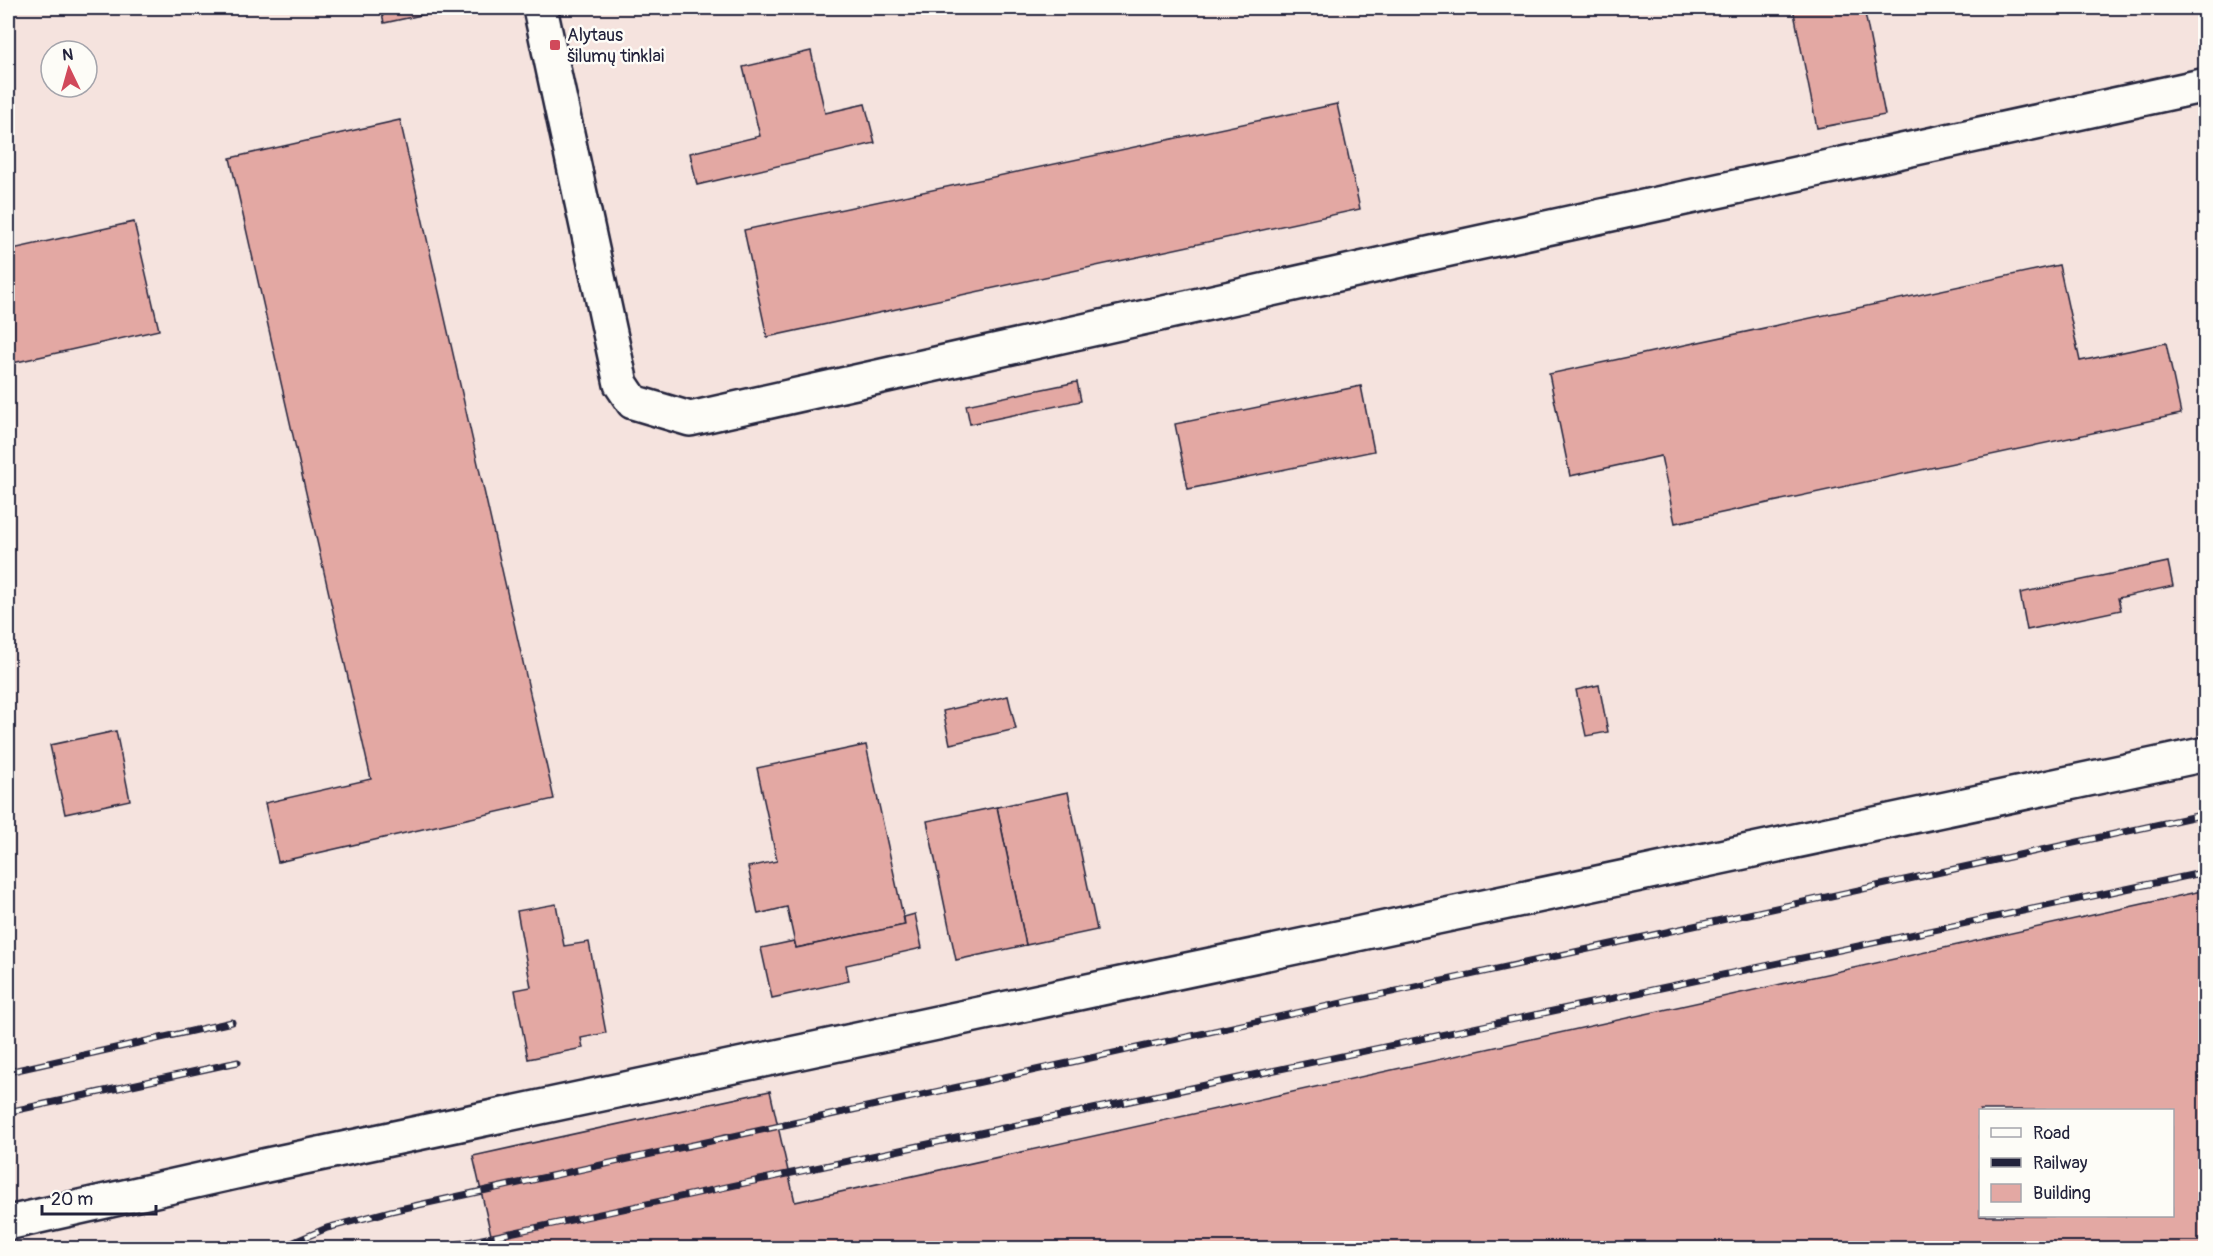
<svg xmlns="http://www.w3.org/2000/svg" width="2213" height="1256" font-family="Pangolin,sans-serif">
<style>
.built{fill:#f5e3de;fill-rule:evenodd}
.building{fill:#e3a8a3;stroke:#22223b;stroke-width:1.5;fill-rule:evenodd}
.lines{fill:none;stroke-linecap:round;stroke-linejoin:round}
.minor-casing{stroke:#22223b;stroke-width:38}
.minor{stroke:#fdfcf7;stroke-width:33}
.rail-casing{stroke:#22223b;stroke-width:7}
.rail{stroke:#fdfcf7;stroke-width:4.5;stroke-dasharray:14;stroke-linecap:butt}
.poi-dot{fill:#d1495b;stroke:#fdfcf7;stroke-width:2}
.labels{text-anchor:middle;stroke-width:5;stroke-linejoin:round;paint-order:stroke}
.poi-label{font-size:18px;fill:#22223b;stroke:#fdfcf7;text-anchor:start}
</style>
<rect width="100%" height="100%" fill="#fdfcf7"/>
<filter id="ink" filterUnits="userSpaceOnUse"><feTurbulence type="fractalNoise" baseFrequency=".0167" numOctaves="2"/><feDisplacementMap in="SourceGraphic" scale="12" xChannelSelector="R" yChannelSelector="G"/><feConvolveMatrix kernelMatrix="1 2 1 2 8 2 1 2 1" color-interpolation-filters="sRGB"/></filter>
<g filter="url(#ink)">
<path class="built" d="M 8,8 L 2205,8 L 2205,1248 L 8,1248 ZM 51,51 L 87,51 L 87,87 L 51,87 ZM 1980,1110 L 2172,1110 L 2172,1216 L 1980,1216 Z"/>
<g class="building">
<polygon points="381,8 454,8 384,23"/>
<polygon points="1518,8 1540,8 1519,12"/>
<polygon points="1793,8 1864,8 1885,115 1817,128"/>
<polygon points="811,51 825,113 865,104 875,143 697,185 690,153 760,136 743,67"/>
<polygon points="1337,104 1360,209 767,337 744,230"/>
<polygon points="400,120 554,799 278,862 265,803 371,779 230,158"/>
<polygon points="134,222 159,330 8,364 8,250"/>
<polygon points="2059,265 2080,361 2166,343 2181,414 1675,523 1661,456 1570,476 1549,374"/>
<polygon points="1077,382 1081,401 970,424 966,405"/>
<polygon points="1361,386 1374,451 1188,489 1175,424"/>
<polygon points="2168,562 2173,586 2118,598 2121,610 2027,630 2020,593"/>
<polygon points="1599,685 1608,732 1586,736 1576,690"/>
<polygon points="1008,696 1016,729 950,744 943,711"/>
<polygon points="116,731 130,800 65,814 50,745"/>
<polygon points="866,745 905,925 796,948 787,907 758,914 748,867 777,861 757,768"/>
<polygon points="1068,792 1097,930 1026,945 997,807"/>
<polygon points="997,807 1026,945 956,960 927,821"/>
<path d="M 2206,890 L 2206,1248 L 494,1248 L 473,1156 L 770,1091 L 795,1202 ZM 1980,1110 L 2172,1110 L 2172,1216 L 1980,1216 Z"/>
<polygon points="556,904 564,946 589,942 606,1033 581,1038 583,1048 528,1059 515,990 531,987 517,911"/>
<polygon points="915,914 922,948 846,965 849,981 772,998 761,948 794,941 796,948 905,925 904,917"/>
</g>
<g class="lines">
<g class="minor-casing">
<g id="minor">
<polyline points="540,8 621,384 633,402 690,419 1450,249 2206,85"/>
<polyline points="8,1223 267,1165 2206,754"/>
</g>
</g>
<use href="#minor" class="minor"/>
<g class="rail-casing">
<g id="rail">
<polyline points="8,1072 232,1022"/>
<polyline points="8,1112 238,1062"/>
<polyline points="280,1248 327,1228 391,1211 2206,814"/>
<polyline points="440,1248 2206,872"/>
</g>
</g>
<use href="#rail" class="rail"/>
</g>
</g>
<rect class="poi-dot" x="549" y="39" width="12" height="12" rx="3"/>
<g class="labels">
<g class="poi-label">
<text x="567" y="41">Alytaus<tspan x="567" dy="21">šilumų tinklai</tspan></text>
</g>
</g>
<rect width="2213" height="1256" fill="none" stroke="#fdfcf7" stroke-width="30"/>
<rect x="15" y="15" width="2183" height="1226" fill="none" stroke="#22223b" stroke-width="2" filter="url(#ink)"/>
<rect x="1979" y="1109" width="195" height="108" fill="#fdfcf7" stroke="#a5a5ac" stroke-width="1.5"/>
<rect x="1991" y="1128" width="30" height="9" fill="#fdfcf7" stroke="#a5a5ac" stroke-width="1.5"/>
<text x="2033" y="1139" font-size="18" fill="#22223b">Road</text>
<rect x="1991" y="1158" width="30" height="9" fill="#22223b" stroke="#a5a5ac" stroke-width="1.5"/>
<text x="2033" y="1169" font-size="18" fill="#22223b">Railway</text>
<rect x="1991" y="1184" width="30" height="18" fill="#e3a8a3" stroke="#a5a5ac" stroke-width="1.5"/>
<text x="2033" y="1199" font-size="18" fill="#22223b">Building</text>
<g transform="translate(69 69) rotate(355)"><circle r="28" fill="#fdfcf7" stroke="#a5a5ac" stroke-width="1.5"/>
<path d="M0-4.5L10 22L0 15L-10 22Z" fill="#d1495b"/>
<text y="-9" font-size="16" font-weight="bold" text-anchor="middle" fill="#22223b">N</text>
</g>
<path d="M42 1205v9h114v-9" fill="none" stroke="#22223b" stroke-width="3"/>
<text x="51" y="1205" font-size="18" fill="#22223b" stroke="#fdfcf7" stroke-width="4.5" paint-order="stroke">20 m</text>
</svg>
